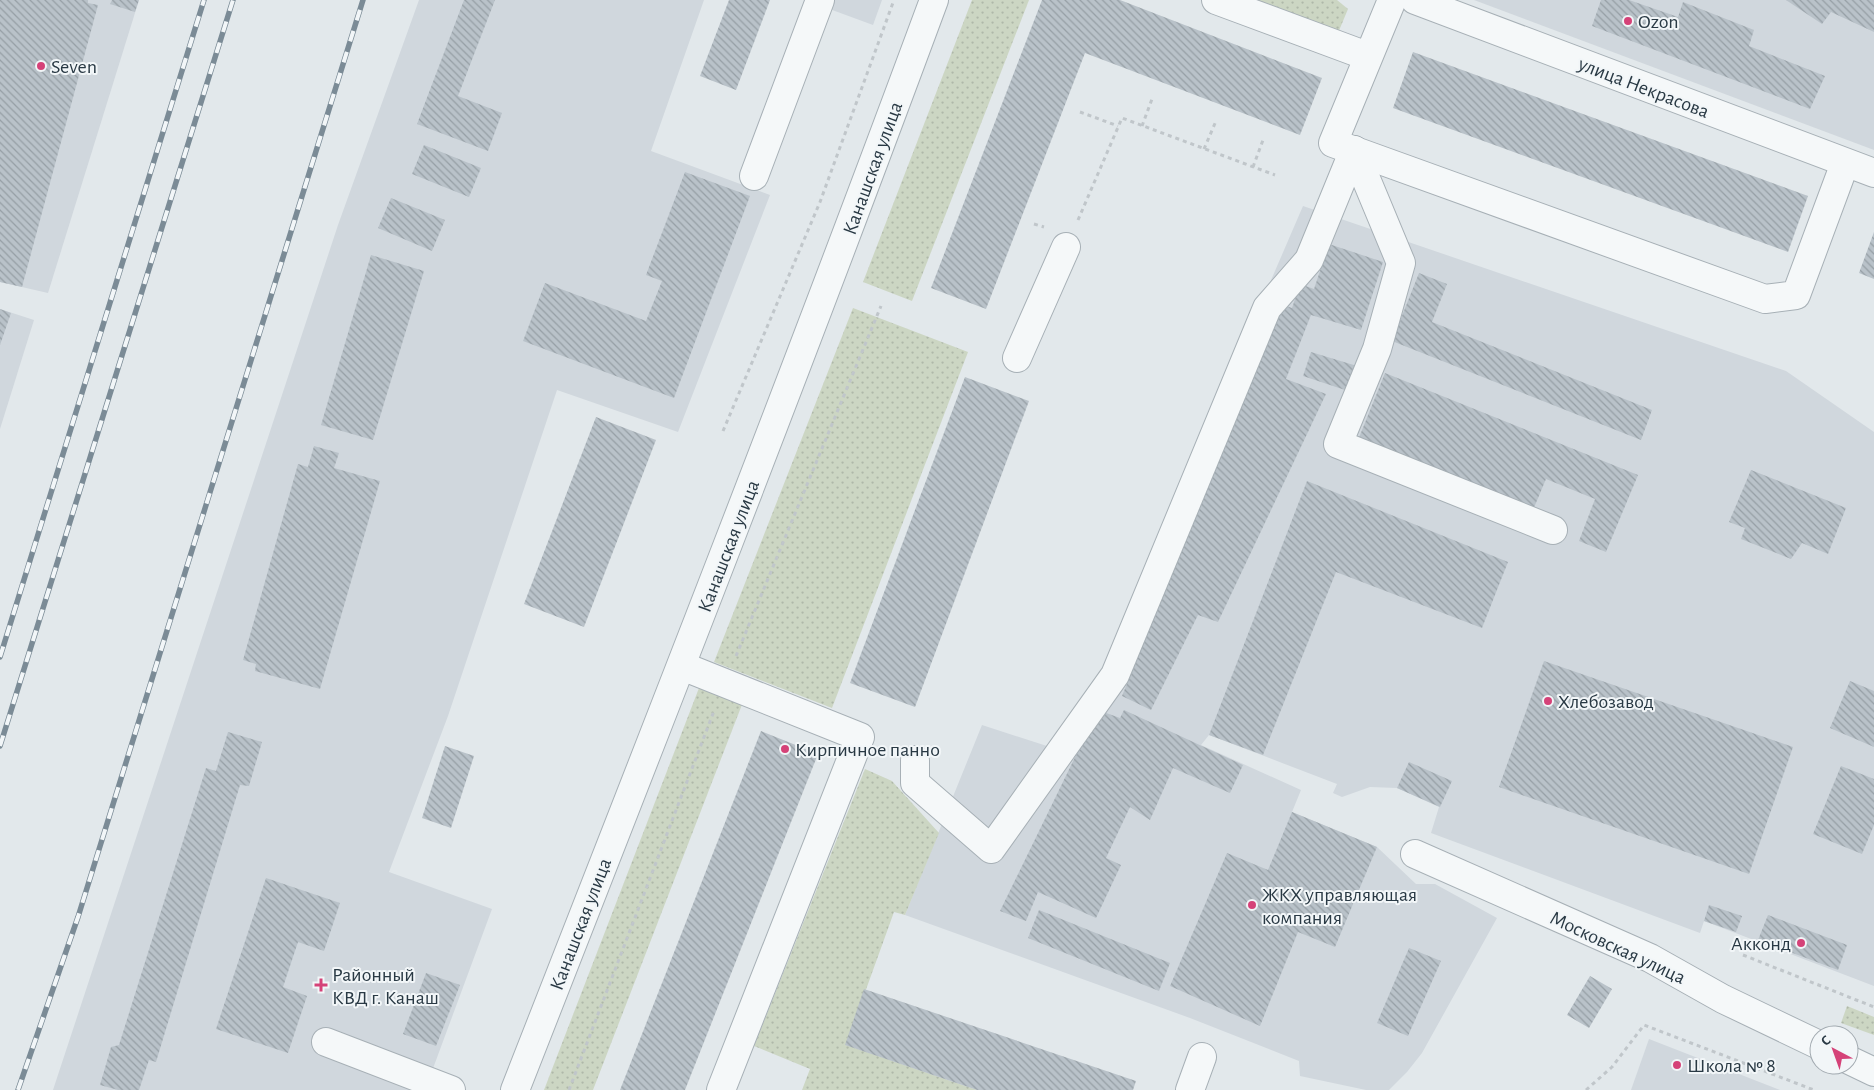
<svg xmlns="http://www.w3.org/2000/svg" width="1874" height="1090" font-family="'Alegreya Sans',sans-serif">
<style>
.built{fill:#d0d7dd}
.grass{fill:url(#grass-dots)}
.building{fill:url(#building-back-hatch)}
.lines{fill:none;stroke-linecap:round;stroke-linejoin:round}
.minor-casing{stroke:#a7b0b6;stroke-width:30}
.path{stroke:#c0c6ca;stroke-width:3;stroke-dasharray:4 4;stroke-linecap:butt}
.minor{stroke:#f5f8f9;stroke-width:28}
.rail-casing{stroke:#7b8b96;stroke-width:5.5}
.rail{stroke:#f2f6f8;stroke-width:4;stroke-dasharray:11;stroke-linecap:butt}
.poi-dot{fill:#d54278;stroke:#f2f6f8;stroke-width:2}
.labels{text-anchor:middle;stroke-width:4;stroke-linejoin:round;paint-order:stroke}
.poi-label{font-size:20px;fill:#293944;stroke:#f2f6f8;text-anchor:start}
.street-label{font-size:20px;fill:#293944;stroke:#f2f6f8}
</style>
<defs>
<pattern id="grass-dots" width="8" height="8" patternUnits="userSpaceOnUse" patternTransform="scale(1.25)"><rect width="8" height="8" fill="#ccd6c3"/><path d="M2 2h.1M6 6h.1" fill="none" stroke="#afb8a9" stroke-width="1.8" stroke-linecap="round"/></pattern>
<pattern id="building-back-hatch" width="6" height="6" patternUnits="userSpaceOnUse" patternTransform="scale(1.25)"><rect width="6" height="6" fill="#b9c2c9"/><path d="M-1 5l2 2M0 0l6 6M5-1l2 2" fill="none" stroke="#969fa5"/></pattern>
</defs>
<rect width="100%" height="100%" fill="#e2e8eb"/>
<g class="built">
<polygon points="0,0 139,0 48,293 0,282"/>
<polygon points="419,0 704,0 651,151 770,195 678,432 557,390 448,716 389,872 492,909 425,1090 53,1090 338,225"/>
<polygon points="805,0 882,0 873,25"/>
<polygon points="1474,0 1874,0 1874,150"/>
<polygon points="1303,206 1786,371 1874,432 1874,986 1704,921 1700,933 1431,833 1439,807 1397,788 1370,787 1342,797 1333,793 1337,784 1209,735 1201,745 1301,790 1292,812 1377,847 1416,884 1435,884 1497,918 1422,1053 1407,1072 1389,1090 1366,1090 1300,1076 1299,1061 1190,1018 905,915 982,725 1050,747 1103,670"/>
<polygon points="0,309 34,320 0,429"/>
<polygon points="1649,1039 1780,1090 1631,1090"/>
</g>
<g class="grass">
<polygon points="972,0 1029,0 912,301 863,282"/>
<polygon points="1248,0 1337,0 1348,9 1338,33"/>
<polygon points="853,308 968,352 832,708 714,662"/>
<polygon points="699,688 743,702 593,1090 544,1090"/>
<polygon points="865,769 892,781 939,833 905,915 894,912 846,1045 977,1090 802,1090 810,1069 754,1046"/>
<polygon points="1847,1006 1874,1017 1874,1035 1841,1023"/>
</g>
<g class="building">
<polygon points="0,0 88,0 88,3 98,5 22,287 0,282"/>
<polygon points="112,0 139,0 135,12 110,4"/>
<polygon points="464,0 495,0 458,96 502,113 488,151 417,124"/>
<polygon points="729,0 770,0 736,90 700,76"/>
<polygon points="1042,0 1120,0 1322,78 1300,135 1085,53 986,309 931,288"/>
<polygon points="1601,0 1629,0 1678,17 1683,2 1754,30 1749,46 1825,76 1810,109 1592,26"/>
<polygon points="1786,0 1874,0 1874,32 1831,12 1822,24"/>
<polygon points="1413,52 1808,196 1788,252 1393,108"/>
<polygon points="424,145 481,168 469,197 412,174"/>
<polygon points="685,172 750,196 674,398 523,341 545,283 646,321 662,281 646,275"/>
<polygon points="391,198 445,220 432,251 378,228"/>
<polygon points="1874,232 1874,279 1859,273"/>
<polygon points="1329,244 1383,262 1361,330 1311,315 1286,379 1326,394 1218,622 1198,615 1151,710 1122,696 1281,304 1292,308 1300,284 1314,289"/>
<polygon points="371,255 424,271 373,440 321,425"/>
<polygon points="1419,273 1447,284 1432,322 1652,410 1641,440 1392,341"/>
<polygon points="0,309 11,313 0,345"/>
<polygon points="1311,352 1357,366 1345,390 1303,376"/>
<polygon points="1385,373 1638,475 1606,552 1579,541 1595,499 1546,479 1533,510 1358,440"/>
<polygon points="965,377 1029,401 915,707 850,683"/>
<polygon points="596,417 656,440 584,627 524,604"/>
<polygon points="314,446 339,453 334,468 380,481 320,689 255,671 256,664 243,660 298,464 308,467"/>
<polygon points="1751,470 1846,508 1828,554 1802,543 1791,559 1741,539 1745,528 1729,522"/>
<polygon points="1307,481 1508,562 1482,628 1336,572 1263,755 1209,735"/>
<polygon points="1544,661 1793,747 1749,874 1499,787"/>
<polygon points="1850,681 1874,691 1874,747 1830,728"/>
<polygon points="1098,710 1120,718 1124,710 1243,765 1230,793 1173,768 1150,820 1130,807 1106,858 1121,865 1096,918 1038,892 1026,921 1000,911"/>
<polygon points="761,731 818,754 685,1090 620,1090"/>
<polygon points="228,732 262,742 249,786 240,785 156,1062 149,1060 139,1090 118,1090 100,1085 111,1047 119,1045 206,768 216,771"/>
<polygon points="445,746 474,756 451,828 422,818"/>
<polygon points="1409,762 1452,781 1440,807 1397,788"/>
<polygon points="1841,766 1874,779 1874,825 1862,854 1813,834"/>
<polygon points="1292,812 1377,847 1335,947 1298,932 1260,1026 1170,986 1227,853 1268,870"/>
<polygon points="266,878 340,903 324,951 298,942 283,987 307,996 288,1053 216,1029"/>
<polygon points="1709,905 1742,916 1736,932 1704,921"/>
<polygon points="1039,910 1170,963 1159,991 1028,938"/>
<polygon points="1768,915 1847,945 1838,970 1758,940"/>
<polygon points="1409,948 1441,961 1408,1036 1377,1023"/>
<polygon points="426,973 460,985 436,1046 403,1034"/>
<polygon points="1590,976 1612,989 1589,1028 1567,1015"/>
<polygon points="864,989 1136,1081 1133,1090 977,1090 845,1045"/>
</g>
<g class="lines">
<g class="minor-casing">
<g id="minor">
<polyline points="1216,0 1367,56"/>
<polyline points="1392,0 1333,143 1765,299 1796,295 1845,163"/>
<polyline points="1415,0 1874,173"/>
<polyline points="1354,150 1401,263 1377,349 1338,444 1553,530"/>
<polyline points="754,176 820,0"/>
<polyline points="1017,358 1066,247"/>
<polyline points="682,666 860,737 721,1090"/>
<polyline points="915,760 915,783 991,849 1115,675 1267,308 1309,260 1354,150"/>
<polyline points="1415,854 1650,958 1723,999 1819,1045"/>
<polyline points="326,1042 451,1090"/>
<polyline points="1849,1060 1874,1072"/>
<path d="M 515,1090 C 657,728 799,365 934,0"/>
<polyline points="1190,1090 1202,1057"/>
</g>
</g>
<g class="path">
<polyline points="1080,112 1118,126"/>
<polyline points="1142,126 1152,99"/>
<polyline points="1204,149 1216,121"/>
<polyline points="1253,167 1263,140"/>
<polyline points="1078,220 1122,118 1275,175"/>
<polyline points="1034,224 1044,227"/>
<polyline points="723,431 820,202 894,0"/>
<polyline points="736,656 881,306"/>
<polyline points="1743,955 1874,1007"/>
<polyline points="569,1090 714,711"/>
<polyline points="1586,1090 1612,1067 1644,1025 1814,1090"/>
</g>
<use href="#minor" class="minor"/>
<g class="rail-casing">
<g id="rail">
<polyline points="0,657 204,0"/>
<polyline points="0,746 233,0"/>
<polyline points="18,1090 78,917 363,0"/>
</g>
</g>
<use href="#rail" class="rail"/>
</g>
<g class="poi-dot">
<circle cx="1628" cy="21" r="5"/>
<circle cx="41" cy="66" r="5"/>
<circle cx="1548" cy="701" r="5"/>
<circle cx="785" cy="749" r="5"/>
<circle cx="1252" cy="905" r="5"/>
<circle cx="1801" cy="943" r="5"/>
<path d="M318.5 977.5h5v5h5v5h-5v5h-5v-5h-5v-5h5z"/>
<circle cx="1677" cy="1065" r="5"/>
</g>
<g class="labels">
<g class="poi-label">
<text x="1638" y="28">Ozon</text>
<text x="51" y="73">Seven</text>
<text x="1558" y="708">Хлебозавод</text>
<text x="795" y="756">Кирпичное панно</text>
<text x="1262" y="901">ЖКХ управляющая<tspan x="1262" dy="23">компания</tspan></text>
<text x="1791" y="950" text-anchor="end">Акконд</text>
<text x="332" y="981">Районный<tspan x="332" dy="23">КВД г. Канаш</tspan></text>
<text x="1687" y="1072">Школа № 8</text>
</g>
<g class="street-label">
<text transform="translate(1644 87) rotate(21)" y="7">улица Некрасова</text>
<text transform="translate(872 168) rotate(-70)" y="7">Канашская улица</text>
<text transform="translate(728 546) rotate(-69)" y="7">Канашская улица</text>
<text transform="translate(580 924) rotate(-69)" y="7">Канашская улица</text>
<text transform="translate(1618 947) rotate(25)" y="7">Московская улица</text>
</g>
</g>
<g transform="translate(1834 1050) rotate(319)"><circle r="24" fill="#f2f6f8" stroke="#a2aab0"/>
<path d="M0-4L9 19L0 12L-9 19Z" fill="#d54278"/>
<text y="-8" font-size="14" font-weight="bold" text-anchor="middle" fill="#293944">С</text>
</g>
</svg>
